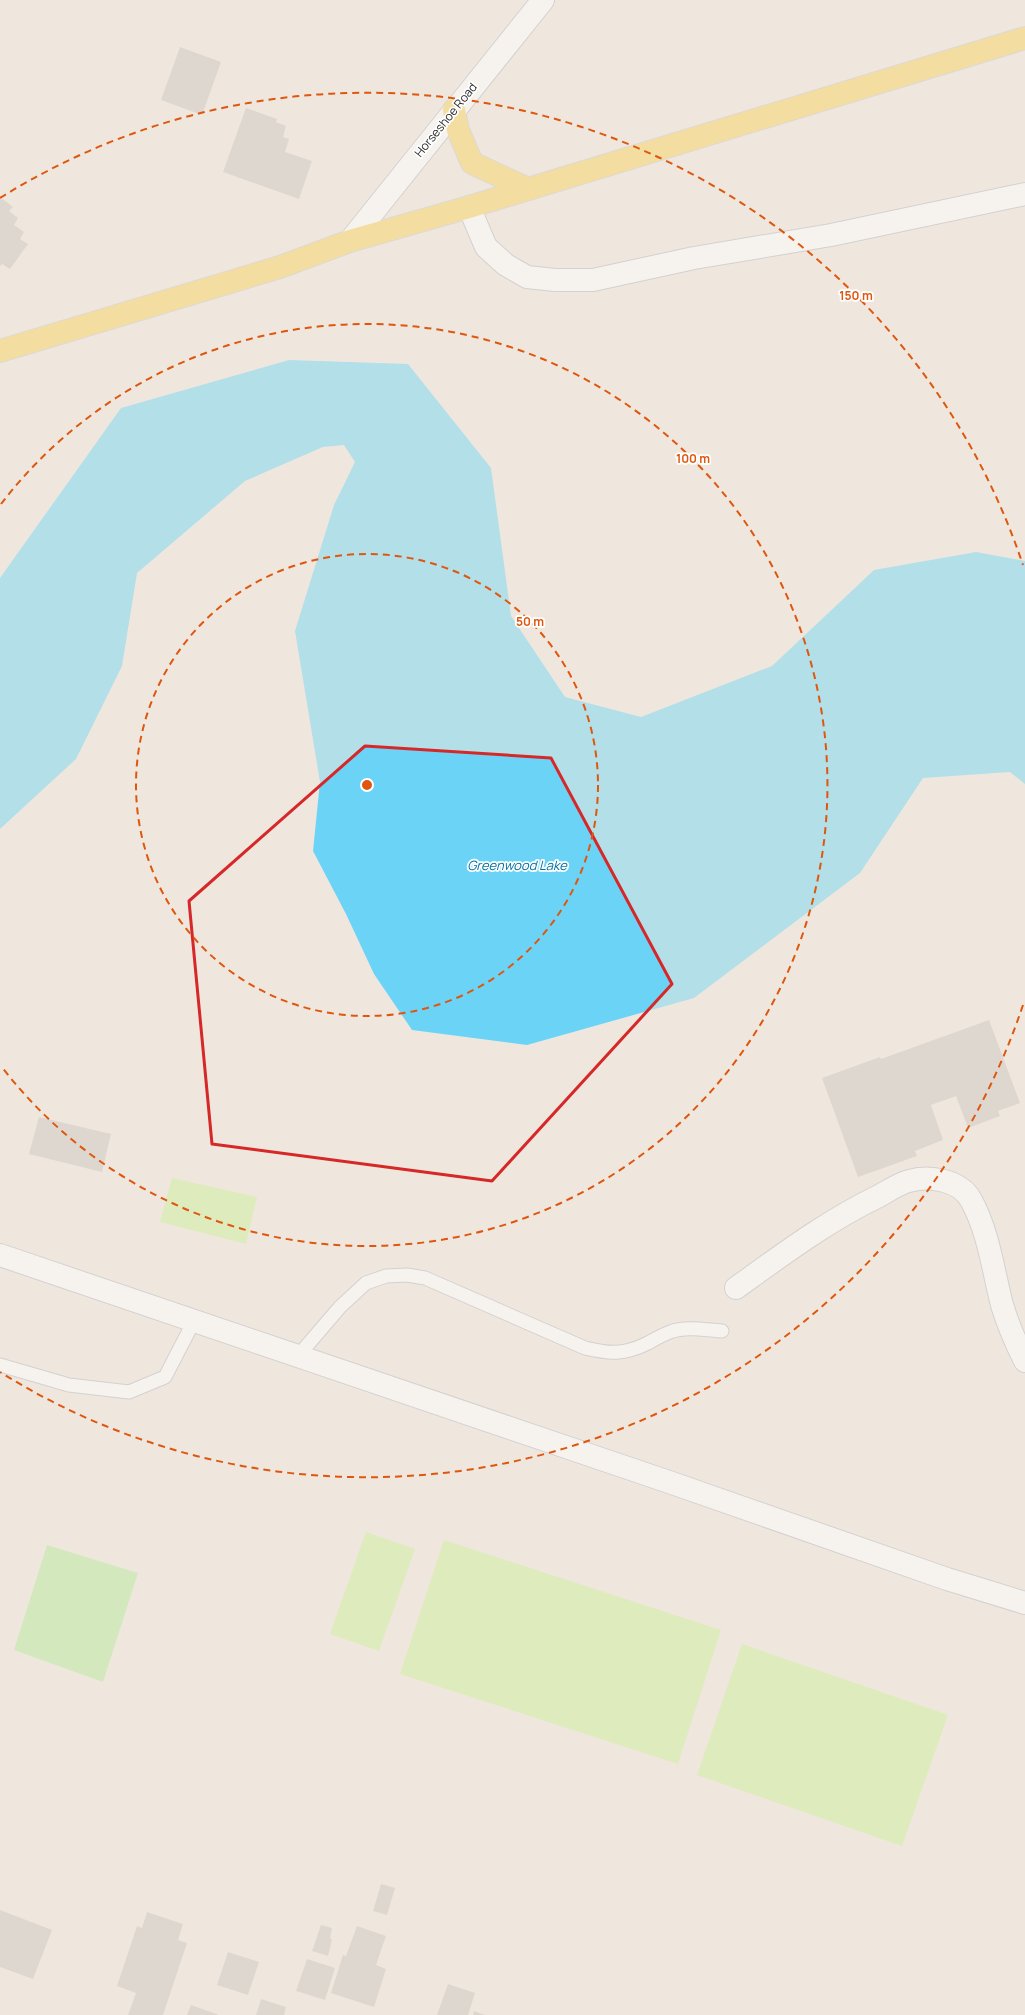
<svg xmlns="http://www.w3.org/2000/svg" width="1025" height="2015" font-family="Manrope,sans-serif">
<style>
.green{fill:#b4e898}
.pitch{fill:#caf093}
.water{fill:#6bd4f6}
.building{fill:#cac4bd}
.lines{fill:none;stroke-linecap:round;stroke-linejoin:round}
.lane-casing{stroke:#b2b5c1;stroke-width:15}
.street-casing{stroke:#b2b5c1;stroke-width:24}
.secondary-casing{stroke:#b2b5c1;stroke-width:24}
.primary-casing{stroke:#c8c8c8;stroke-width:24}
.lane{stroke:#fff;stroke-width:13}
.street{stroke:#fff;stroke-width:22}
.secondary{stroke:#fff;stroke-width:22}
.primary{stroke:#f9d158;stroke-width:22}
.marked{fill:none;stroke:#d62828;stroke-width:3;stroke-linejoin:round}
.ring{fill:none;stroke:#df570e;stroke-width:2;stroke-dasharray:7 5}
.labels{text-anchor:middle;stroke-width:3.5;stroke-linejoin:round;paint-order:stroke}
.street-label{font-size:12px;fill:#2c2c2c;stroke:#fff}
.water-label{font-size:13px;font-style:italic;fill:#0572a7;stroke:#fff}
.centre{fill:#df570e;stroke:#fff;stroke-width:2}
.ring-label{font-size:12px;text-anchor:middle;font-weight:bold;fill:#df570e;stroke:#fff;stroke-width:3.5;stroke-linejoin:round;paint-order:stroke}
</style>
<rect width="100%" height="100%" fill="#efe7de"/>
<polygon class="green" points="47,1545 138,1573 103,1682 14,1650"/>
<g class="pitch">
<polygon points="172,1178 257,1197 246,1244 160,1222"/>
<polygon points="366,1532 415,1549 379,1651 330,1634"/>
<polygon points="444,1540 721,1630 678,1764 400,1674"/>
<polygon points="742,1644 948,1715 902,1846 697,1775"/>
</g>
<polygon class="water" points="289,360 408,364 491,468 511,616 565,697 641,717 772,666 874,570 976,552 1025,561 1025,784 1010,772 923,778 860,873 694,998 527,1045 412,1030 374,974 346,914 313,851 320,782 295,631 334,505 355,462 344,445 323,447 245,481 137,573 122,666 76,759 0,829 0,578 121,408"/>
<g class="building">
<polygon points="180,47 221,62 202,115 161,100"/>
<polygon points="246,108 277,119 276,122 286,126 283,137 289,139 285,152 312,161 299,199 223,172"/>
<polygon points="0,197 13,207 9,211 18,218 14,225 24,232 20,239 28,244 10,269 2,264 0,266"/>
<polygon points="989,1020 1020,1103 998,1111 1000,1116 968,1128 956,1096 931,1105 943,1140 915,1151 917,1156 858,1177 822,1078 880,1057 881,1059"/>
<polygon points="39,1117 111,1134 102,1172 29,1154"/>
<polygon points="381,1884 395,1888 387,1915 373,1911"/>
<polygon points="0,1910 52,1930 33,1979 0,1967"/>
<polygon points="147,1912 183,1924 178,1940 187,1943 163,2015 128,2015 136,1993 117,1986 137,1926 142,1928"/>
<polygon points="321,1925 332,1928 330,1939 332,1939 328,1956 312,1951"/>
<polygon points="357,1926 386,1936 376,1965 386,1969 374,2007 331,1993 343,1955 346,1956"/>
<polygon points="228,1952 259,1962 248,1995 217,1985"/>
<polygon points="307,1959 335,1968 325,2000 296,1991"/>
<polygon points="448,1984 475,1993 468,2015 437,2015"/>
<polygon points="261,1999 286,2007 284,2015 256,2015"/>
<polygon points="191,2005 219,2015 187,2015"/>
<polygon points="474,2011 485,2015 473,2015"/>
</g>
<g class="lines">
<g class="lane-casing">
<g id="lane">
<path d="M 298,1356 L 340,1307 L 366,1283 L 386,1276 L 407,1275 L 425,1278 L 585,1348 C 610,1354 624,1355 648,1343 C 655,1339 662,1335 670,1332 C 686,1326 705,1330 722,1331"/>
<polyline points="0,1365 69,1385 129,1392 165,1377 194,1321"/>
</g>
</g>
<g class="street-casing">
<g id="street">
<polyline points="469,207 486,247 506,265 527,277 555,280 593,280 694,258 831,235 1025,194"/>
<polyline points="0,1255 672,1483 947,1579 1025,1603"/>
<path d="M 736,1288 C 782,1255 827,1221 879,1196 C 888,1191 898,1184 909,1181 C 929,1175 960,1180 971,1200 C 989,1233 993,1270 1002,1305 C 1008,1325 1016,1343 1025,1361"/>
</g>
</g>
<g class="secondary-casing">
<polyline id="secondary" points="350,241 543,0"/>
</g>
<g class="primary-casing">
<g id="primary">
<polyline points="454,110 458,130 472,163 528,189"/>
<polyline points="0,351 280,267 350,241 469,207 1025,38"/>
</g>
</g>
<use href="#lane" class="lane"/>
<use href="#street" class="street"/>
<use href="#secondary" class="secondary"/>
<use href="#primary" class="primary"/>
</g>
<path d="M0 0H1025V2015H0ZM 365,746 L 551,758 L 672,984 L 492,1181 L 212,1144 L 189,901 Z" fill="#efe7de" fill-opacity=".55" fill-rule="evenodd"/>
<path class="marked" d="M 365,746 L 551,758 L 672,984 L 492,1181 L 212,1144 L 189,901 Z"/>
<g class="ring">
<circle cx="367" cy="785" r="231"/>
<path d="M1 504A461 461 0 1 1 1 1066"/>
<path d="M1023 1005A692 692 0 0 1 0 1372M0 198A692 692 0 0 1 1023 565"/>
</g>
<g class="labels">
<g class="street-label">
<text transform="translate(446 120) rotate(-51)" y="4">Horseshoe Road</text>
</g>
<g class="water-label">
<text x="517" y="870">Greenwood Lake</text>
</g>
</g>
<circle cx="367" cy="785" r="6" class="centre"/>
<g class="ring-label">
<text x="856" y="300">150 m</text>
<text x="693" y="463">100 m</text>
<text x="530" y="626">50 m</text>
</g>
</svg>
